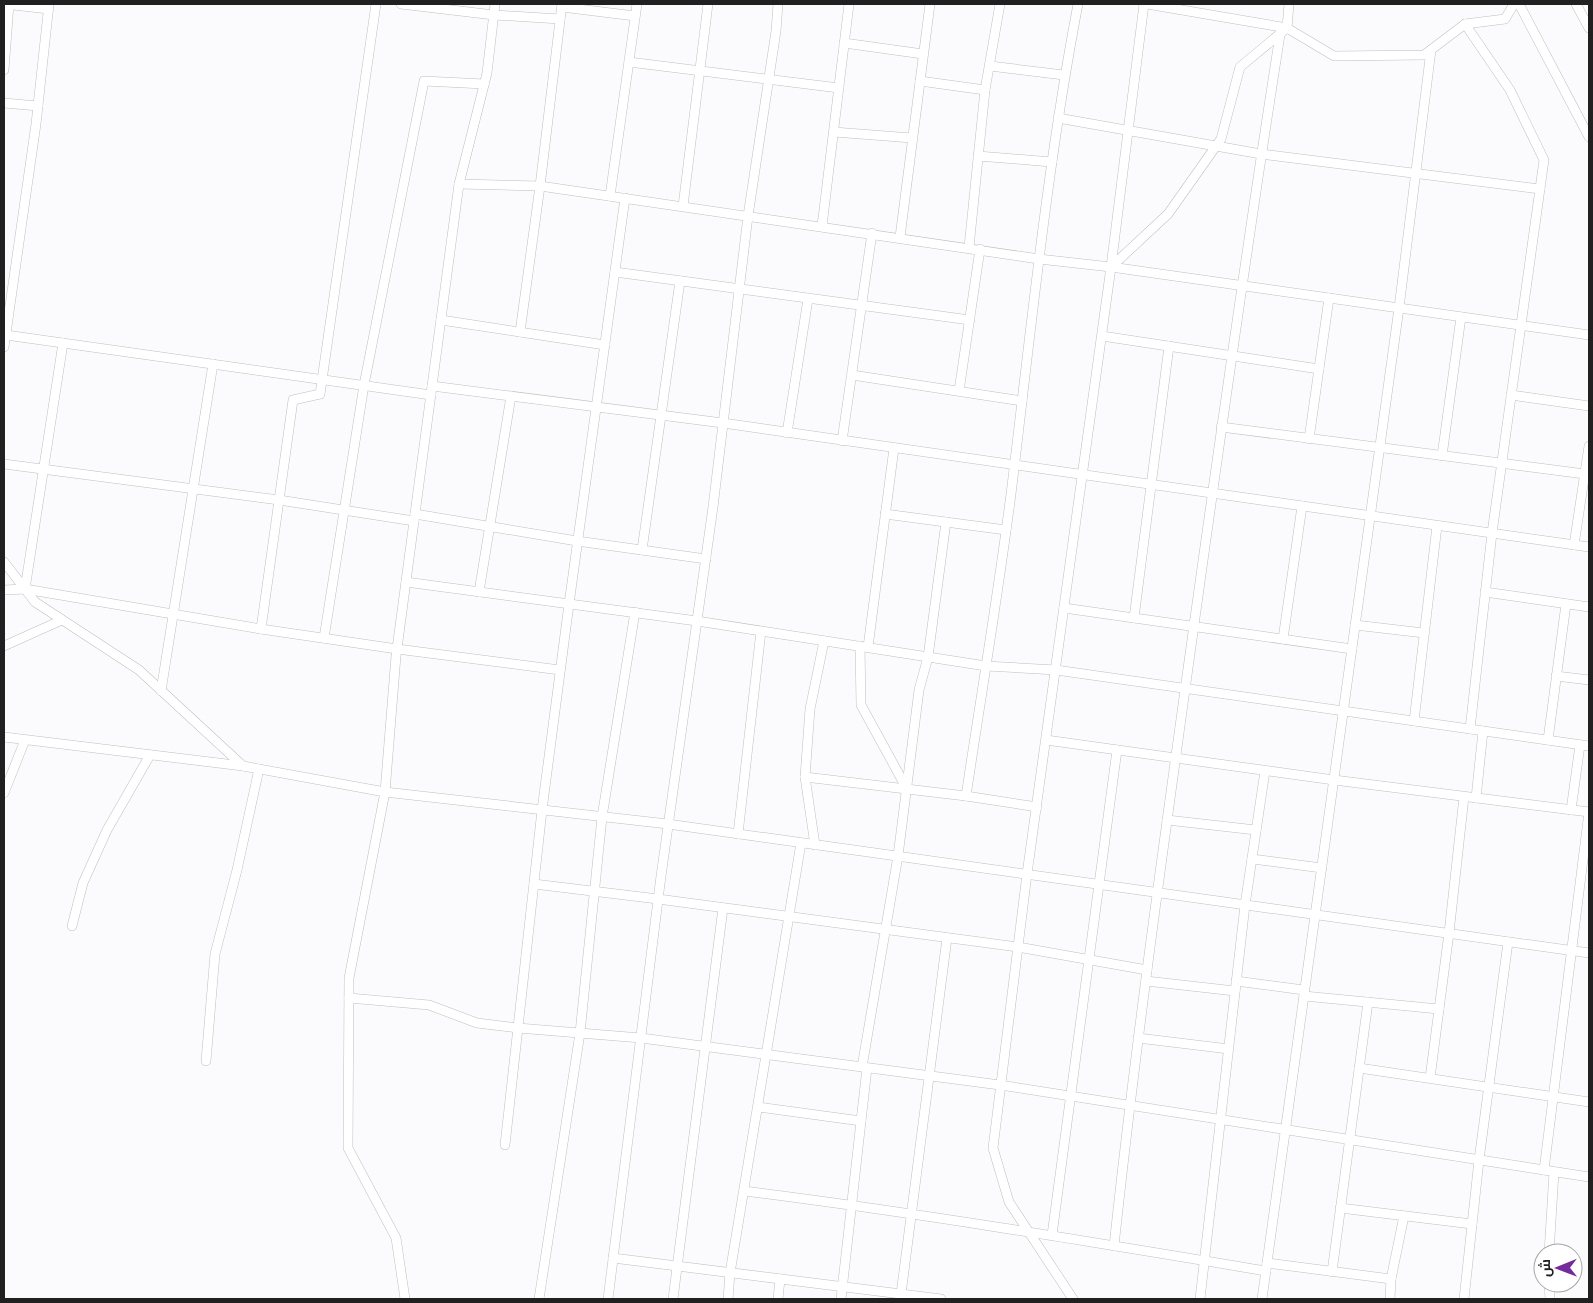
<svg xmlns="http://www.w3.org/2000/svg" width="1593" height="1303" font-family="Lora,Cairo,serif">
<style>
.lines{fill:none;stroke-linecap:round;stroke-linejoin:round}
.street-casing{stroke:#bfbfc1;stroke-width:10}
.street{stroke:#fff;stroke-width:9}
</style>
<rect width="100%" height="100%" fill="#fbfbfe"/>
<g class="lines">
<g class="street-casing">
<g id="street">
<polyline points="4,4 49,9"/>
<polyline points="401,4 494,15 560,19"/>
<polyline points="1147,4 1287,28 1334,56 1424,55 1465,24 1505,19 1514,4"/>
<polyline points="1519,4 1589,137"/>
<polyline points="1576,4 1589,28"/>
<polyline points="562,7 635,16"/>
<polyline points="1465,24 1510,90 1544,160 1492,533 1470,729"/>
<polyline points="844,43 923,54"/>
<polyline points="629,62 839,88"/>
<polyline points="990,66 1064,75"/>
<polyline points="4,70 9,4"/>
<polyline points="920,81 985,90"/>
<polyline points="4,103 38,106"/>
<polyline points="1058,118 1261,154 1540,189"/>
<polyline points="834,132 912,138"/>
<polyline points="978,156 1052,162"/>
<polyline points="459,184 540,186 1039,259 1111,267 1589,335"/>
<polyline points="610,196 637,4"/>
<polyline points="683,206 708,4"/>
<polyline points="822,226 849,4"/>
<polyline points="900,237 930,4"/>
<polyline points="969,247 985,90 1000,4"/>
<polyline points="1111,267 1168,214 1221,139 1240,67 1287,28 1289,4"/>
<polyline points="615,272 970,320"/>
<polyline points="441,320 605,345"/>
<polyline points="520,332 540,186 562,4"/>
<polyline points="6,335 431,395"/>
<polyline points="1102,336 1319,369"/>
<polyline points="4,347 36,124 49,4"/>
<polyline points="852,375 1022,401"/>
<polyline points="432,386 723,423 1589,547"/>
<polyline points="959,391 980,249"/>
<polyline points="1511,395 1589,406"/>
<polyline points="1221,427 1585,474"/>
<polyline points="787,433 808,299"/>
<polyline points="1309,439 1329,298"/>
<polyline points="842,441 872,233"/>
<polyline points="1442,456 1461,317"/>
<polyline points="4,464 279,500 414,521"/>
<polyline points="415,514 577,541 706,559"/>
<polyline points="885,514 1006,530"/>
<polyline points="1574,545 1589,446"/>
<polyline points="642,550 680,281"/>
<polyline points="4,562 35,602 139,670 243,766 385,792 668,824 1589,953"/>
<polyline points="406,582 697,621 986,666 1056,670 1589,746"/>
<polyline points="25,589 63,343"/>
<polyline points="4,590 25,589 261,629 397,649 560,670"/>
<polyline points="479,592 511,396"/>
<polyline points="1485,592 1589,607"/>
<polyline points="1064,608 1352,649"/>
<polyline points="1134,618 1169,346"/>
<polyline points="1355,625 1424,633"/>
<polyline points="261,629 293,400 320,394 376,4"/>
<polyline points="324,638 364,385 424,81 484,84"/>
<polyline points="1283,639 1302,506"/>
<polyline points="4,646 62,620"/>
<polyline points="860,646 861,705 907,789"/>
<polyline points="868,647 894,448"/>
<polyline points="1556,676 1589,680"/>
<polyline points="161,691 213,364"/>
<polyline points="1414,721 1437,526"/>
<polyline points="4,737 243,766"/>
<polyline points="1046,740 1334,780 1589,812"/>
<polyline points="1548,740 1566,604"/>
<polyline points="805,777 966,796 1037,807"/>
<polyline points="4,793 25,740"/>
<path d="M 966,796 C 981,696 998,595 1011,494 C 1031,330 1047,166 1078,4"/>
<polyline points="1476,798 1483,731"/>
<polyline points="1571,810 1580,745"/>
<polyline points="1167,820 1256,830"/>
<polyline points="738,834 761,631"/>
<polyline points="815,845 805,777 810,709 824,641"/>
<polyline points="1252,859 1322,868"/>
<polyline points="534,884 658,899 1018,947 1147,970"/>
<polyline points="72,926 83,883 107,830 150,755"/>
<polyline points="1146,981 1235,991"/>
<polyline points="1236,981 1304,990"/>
<polyline points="1304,996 1439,1009"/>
<polyline points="349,998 429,1005 477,1023 518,1028 641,1038 1000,1085 1589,1177"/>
<polyline points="1138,1038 1229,1049"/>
<polyline points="206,1061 215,954 237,870 259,769"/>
<polyline points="862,1067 898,856 919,690 928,657 946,522"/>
<polyline points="1359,1068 1589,1102"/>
<polyline points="1430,1078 1449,933 1464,797"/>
<polyline points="758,1107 861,1121"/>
<polyline points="505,1145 542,810 569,604 625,198"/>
<polyline points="1544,1170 1589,812"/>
<path d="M 744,1191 C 919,1213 1092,1242 1266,1271"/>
<polyline points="1340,1208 1472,1224"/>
<polyline points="1052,1235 1117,750"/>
<path d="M 1114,1246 C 1135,1050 1162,856 1189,661 C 1218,452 1247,243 1280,35"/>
<polyline points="1549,1253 1554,1172"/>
<polyline points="613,1258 941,1299"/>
<polyline points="1267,1263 1391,1279"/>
<polyline points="1332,1272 1368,1002"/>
<polyline points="1549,1283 1550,1299"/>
<polyline points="901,1294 947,938"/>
<polyline points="405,1299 396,1238 348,1148 349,978 385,792 396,656 459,184 487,73 495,4"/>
<polyline points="539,1299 580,1033 602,817 635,612"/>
<polyline points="608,1299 661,876 713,507 748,216 776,31 778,4"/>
<polyline points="673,1299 723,908"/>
<polyline points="728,1299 730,1273 801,843"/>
<polyline points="778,1299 780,1279"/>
<polyline points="841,1299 867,1068"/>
<polyline points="1073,1299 1009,1202 993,1148 1027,874 1111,267 1144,4"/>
<polyline points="1200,1299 1245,905 1265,771"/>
<polyline points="1262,1299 1399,308 1431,50"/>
<polyline points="1390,1299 1391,1279 1404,1216"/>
<polyline points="1464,1299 1479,1160 1508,942"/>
</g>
</g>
<use href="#street" class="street"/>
</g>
<rect width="1593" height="1303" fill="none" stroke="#202021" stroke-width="10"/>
<g transform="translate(1558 1268) rotate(269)"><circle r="24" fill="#ffffff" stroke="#a6a6a6"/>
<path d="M0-4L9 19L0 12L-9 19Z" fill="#742a9d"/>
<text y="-8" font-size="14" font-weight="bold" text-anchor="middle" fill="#202021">ش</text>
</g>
</svg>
